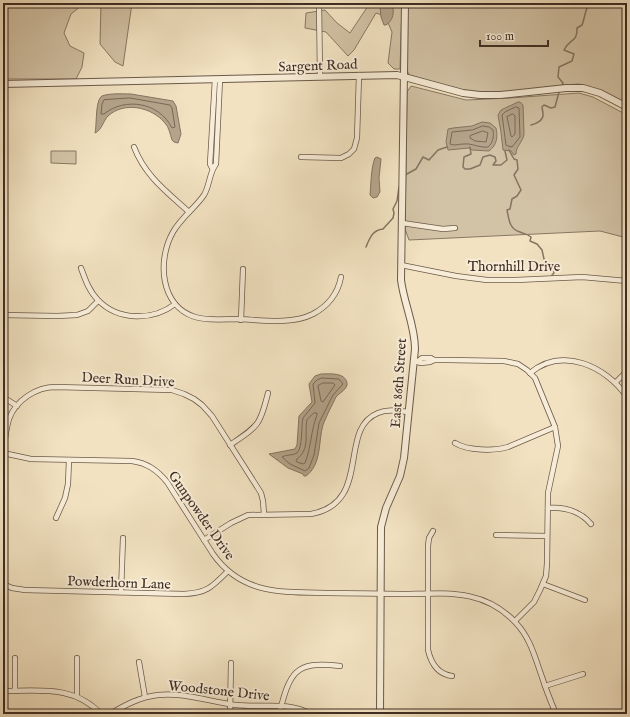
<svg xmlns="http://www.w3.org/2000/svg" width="630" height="717" font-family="'IM FELL English',serif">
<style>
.green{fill:#d3c3a6;stroke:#887864}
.water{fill:#b5a48b;stroke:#857461}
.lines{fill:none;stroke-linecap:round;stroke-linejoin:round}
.shore{stroke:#7a6857;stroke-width:1}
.stream{stroke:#857461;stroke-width:1.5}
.minor-casing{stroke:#6b5a4a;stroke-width:6}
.tertiary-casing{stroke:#6b5a4a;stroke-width:8}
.minor{stroke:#f7ecd7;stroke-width:4.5}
.tertiary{stroke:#f7ecd7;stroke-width:6}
.labels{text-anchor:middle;stroke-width:4;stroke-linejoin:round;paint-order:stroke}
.street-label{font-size:14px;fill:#3e2d23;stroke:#f7ecd7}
</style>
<rect width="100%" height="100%" fill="#f2e2c1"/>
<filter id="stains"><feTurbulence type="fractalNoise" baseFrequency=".005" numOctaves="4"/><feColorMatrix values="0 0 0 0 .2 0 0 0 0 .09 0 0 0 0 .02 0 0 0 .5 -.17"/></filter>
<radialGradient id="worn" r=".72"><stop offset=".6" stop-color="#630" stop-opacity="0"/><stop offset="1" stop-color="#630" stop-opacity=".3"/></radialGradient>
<g class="green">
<polygon points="3,3 83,3 81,6 71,14 64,33 70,46 84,53 82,67 76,79 3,79"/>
<polygon points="101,3 132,3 123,66 115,62 100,44"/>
<polygon points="370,3 402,3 400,69 394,69 388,63 392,32 385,16 376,13 354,50 348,56 326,32 305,28 306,13 325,10 337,23 350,33"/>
<polygon points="407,3 627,3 627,105 600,90 579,84 565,85 504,92 472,93 409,75 407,70"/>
<polygon points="411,86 466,100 510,98 579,93 593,97 627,115 627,238 600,231 409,240 405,229 407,92"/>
<polygon points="51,151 76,151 76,164 51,163"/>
</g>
<g class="water">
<path d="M 380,6 L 384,6 L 393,8 C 394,15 392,21 386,25 L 384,25 L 381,17 Z"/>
<path d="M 131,94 L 173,101 L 176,106 L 181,134 L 178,143 L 174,142 L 172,140 C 170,134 169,127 165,123 C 152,107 124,101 108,116 C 103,121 102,130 95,133 C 97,125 95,100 102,96 C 110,93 122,94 131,94 Z"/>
<path d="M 518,102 L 520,102 L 523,105 L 524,134 C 523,142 516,146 516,154 L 514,155 L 511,151 L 503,150 L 501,132 L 498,115 L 501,110 Z"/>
<path d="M 482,122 L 490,123 L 496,128 C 498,137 497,145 489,151 L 472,150 L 469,148 L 448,150 L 446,142 L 448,129 L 453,128 L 472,126 Z"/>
<path d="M 377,157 L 381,159 L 379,178 L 380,192 L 377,197 L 373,198 L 370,195 C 371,185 371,167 375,158 Z"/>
<path d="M 321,374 C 329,374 345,372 347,383 C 348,389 339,393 336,397 C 333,403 325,419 323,425 C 318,442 322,464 306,476 L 304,476 L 303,474 L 288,468 L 269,454 L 295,449 L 297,445 L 299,416 L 312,402 L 309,384 L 315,376 Z"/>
</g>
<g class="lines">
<g class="shore">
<path d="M 130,98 L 170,105 L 172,108 L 175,127 L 172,128 C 159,102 125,97 104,114 L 101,114 L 102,104 L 104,100 Z"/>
<polygon points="516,107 519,108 520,137 512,147 508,146 506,145 502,115 505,112"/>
<polygon points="513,114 515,116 515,134 512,137 511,136 507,117"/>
<path d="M 483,126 L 489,127 L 493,130 C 494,136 493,143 488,147 C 479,148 472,143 464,144 C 459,144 455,146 450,144 L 452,132 L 472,130 Z"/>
<polygon points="483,131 488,133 486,142 475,141 470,138 470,136"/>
<path d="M 322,378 L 339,379 L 343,384 L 333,395 L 319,423 L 314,455 L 309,468 L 305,471 L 290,464 L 282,457 C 286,454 293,456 297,453 C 303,448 301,425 303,418 L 315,403 L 313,384 L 317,380 Z"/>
<polygon points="323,383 333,383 335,385 323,402 321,401 318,386"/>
<path d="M 314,413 L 317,413 L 317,415 C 311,430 311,448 305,463 L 303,464 L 297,462 L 296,460 C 311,448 304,436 307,420 Z"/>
</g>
<g class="stream">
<path d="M 562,85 L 563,83 L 558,77 L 559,67 L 572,61 L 574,54 L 564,50 C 569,39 578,42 577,28 L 582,25 C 585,18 585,8 590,3"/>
<path d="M 531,125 C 536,124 544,120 543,114 C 543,111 542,109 542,107 L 544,105 L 551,108 L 555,107 L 559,92"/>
<polyline points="470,147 471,154 464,157 463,167 465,169 470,169 480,165 483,157 490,155 495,157 496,161 493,165 501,165 507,160 505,151"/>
<path d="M 509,150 L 514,159 L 517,160 L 518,169 L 514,175 L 521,190 L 517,196 L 512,199 L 510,209 L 507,210 C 509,219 509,229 520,232 C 525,234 527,234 531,237 L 530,241 L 537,244 L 542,250 L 544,259 L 552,267 L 554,273 L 552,275"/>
<polyline points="405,175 416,169 423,157 429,160 438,150 447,147"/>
<path d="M 366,247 C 370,237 373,230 383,229 L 393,218 L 394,213 L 393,209 L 397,201 L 399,187"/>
</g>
<g class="minor-casing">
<g id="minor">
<polyline points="319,3 320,77"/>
<path d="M 220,79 L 216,164 C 209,173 210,185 204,195 C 195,208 181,218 173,232 C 157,260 160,306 195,317 C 208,321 224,319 238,319 C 262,320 291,325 313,314 C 328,306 338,293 341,277"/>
<path d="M 134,147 C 145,176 167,192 189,212"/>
<polyline points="301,157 341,158 349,154 354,149 357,138 359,75"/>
<polyline points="212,168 210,164 215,79"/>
<polyline points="402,223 443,229 455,228"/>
<polyline points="401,265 456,276 487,280 516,280 582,277 627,281"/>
<path d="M 81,268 C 85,279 89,291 98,300 C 118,321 153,321 175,304"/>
<polyline points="3,315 57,316 77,315 88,311 98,301"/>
<polyline points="241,320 243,269"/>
<polyline points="414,361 421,363 430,362 434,360 448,360 504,361 518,364 527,370 535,378 555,427 558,446 548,493 547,563 546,576 540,590 534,602 515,621"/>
<polyline points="418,361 422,358 431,358 434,360"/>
<path d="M 530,373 C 562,346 606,366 627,397"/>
<polyline points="616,382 627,371"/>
<polyline points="3,397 17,406"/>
<path d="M 455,443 C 468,451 495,451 508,447 L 555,427"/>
<path d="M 230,445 C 258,426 260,426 268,393"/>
<path d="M 3,451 C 5,440 6,429 9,419 C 16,400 36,387 56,387 L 172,390 L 184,394 L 194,399 L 202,405 L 212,416 L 261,493 L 263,501 L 264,514"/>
<path d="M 3,453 L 31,459 L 132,461 C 147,463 157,470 167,482 L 213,554 C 242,595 282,592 327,593 C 355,593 382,594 409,594 C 450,593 486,590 516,623 C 531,639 535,658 542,677 C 546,690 551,702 556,714"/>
<path d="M 548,508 C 564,507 580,511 591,524"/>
<polyline points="56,518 65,498 68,484 69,460"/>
<path d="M 433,531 L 429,538 L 428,546 L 428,650 C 431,663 437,674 452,676"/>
<polyline points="496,535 547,536"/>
<path d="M 204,540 L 231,523 L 248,515 L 311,514 C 373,503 337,429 378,413 C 388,409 398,411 409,412"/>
<path d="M 3,584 L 12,588 L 25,590 L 184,594 C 207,593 212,587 228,571"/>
<polyline points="543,584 585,600"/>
<polyline points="121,592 123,538"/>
<polyline points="139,662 145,697"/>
<polyline points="545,686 583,674"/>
<path d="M 3,691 C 40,691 74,685 101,714"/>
<polyline points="15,691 15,658"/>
<polyline points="77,696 77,658"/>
<path d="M 110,714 C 125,705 140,697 158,695 C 184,692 210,702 236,705 C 261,708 288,701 311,714"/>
<polyline points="230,714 231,663"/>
<path d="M 279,714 C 290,673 294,660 340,666"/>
</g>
</g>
<g class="tertiary-casing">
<g id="tertiary">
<polyline points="3,84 397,75 463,93 480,95 500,95 566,88 583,88 600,93 627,107"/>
<path d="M 380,714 L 381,527 L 386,508 L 400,476 L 404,458 L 415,349 C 415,325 404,304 401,280 L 405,3"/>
</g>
</g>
<use href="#minor" class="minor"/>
<use href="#tertiary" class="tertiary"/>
</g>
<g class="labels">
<g class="street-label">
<text transform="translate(318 65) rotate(-2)" y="5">Sargent Road</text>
<text x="514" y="271">Thornhill Drive</text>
<text transform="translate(128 379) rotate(3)" y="5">Deer Run Drive</text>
<text transform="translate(398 383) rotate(-86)" y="5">East 86th Street</text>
<text transform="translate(202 515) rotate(55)" y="5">Gunpowder Drive</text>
<text transform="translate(119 582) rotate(2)" y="5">Powderhorn Lane</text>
<text transform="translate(219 690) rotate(6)" y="5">Woodstone Drive</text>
</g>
</g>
<rect width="630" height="717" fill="none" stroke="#f2e2c1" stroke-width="16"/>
<rect x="4" y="4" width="622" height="709" fill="none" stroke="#3e2d23" stroke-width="2"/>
<rect x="8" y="8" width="614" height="701" fill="none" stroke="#3e2d23"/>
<path d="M480 40v6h68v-6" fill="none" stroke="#3e2d23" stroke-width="2"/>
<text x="486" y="40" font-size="12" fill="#3e2d23" stroke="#f7ecd7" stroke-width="3" paint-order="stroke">100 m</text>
<rect width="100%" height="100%" filter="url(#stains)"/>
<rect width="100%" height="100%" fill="url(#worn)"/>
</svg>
